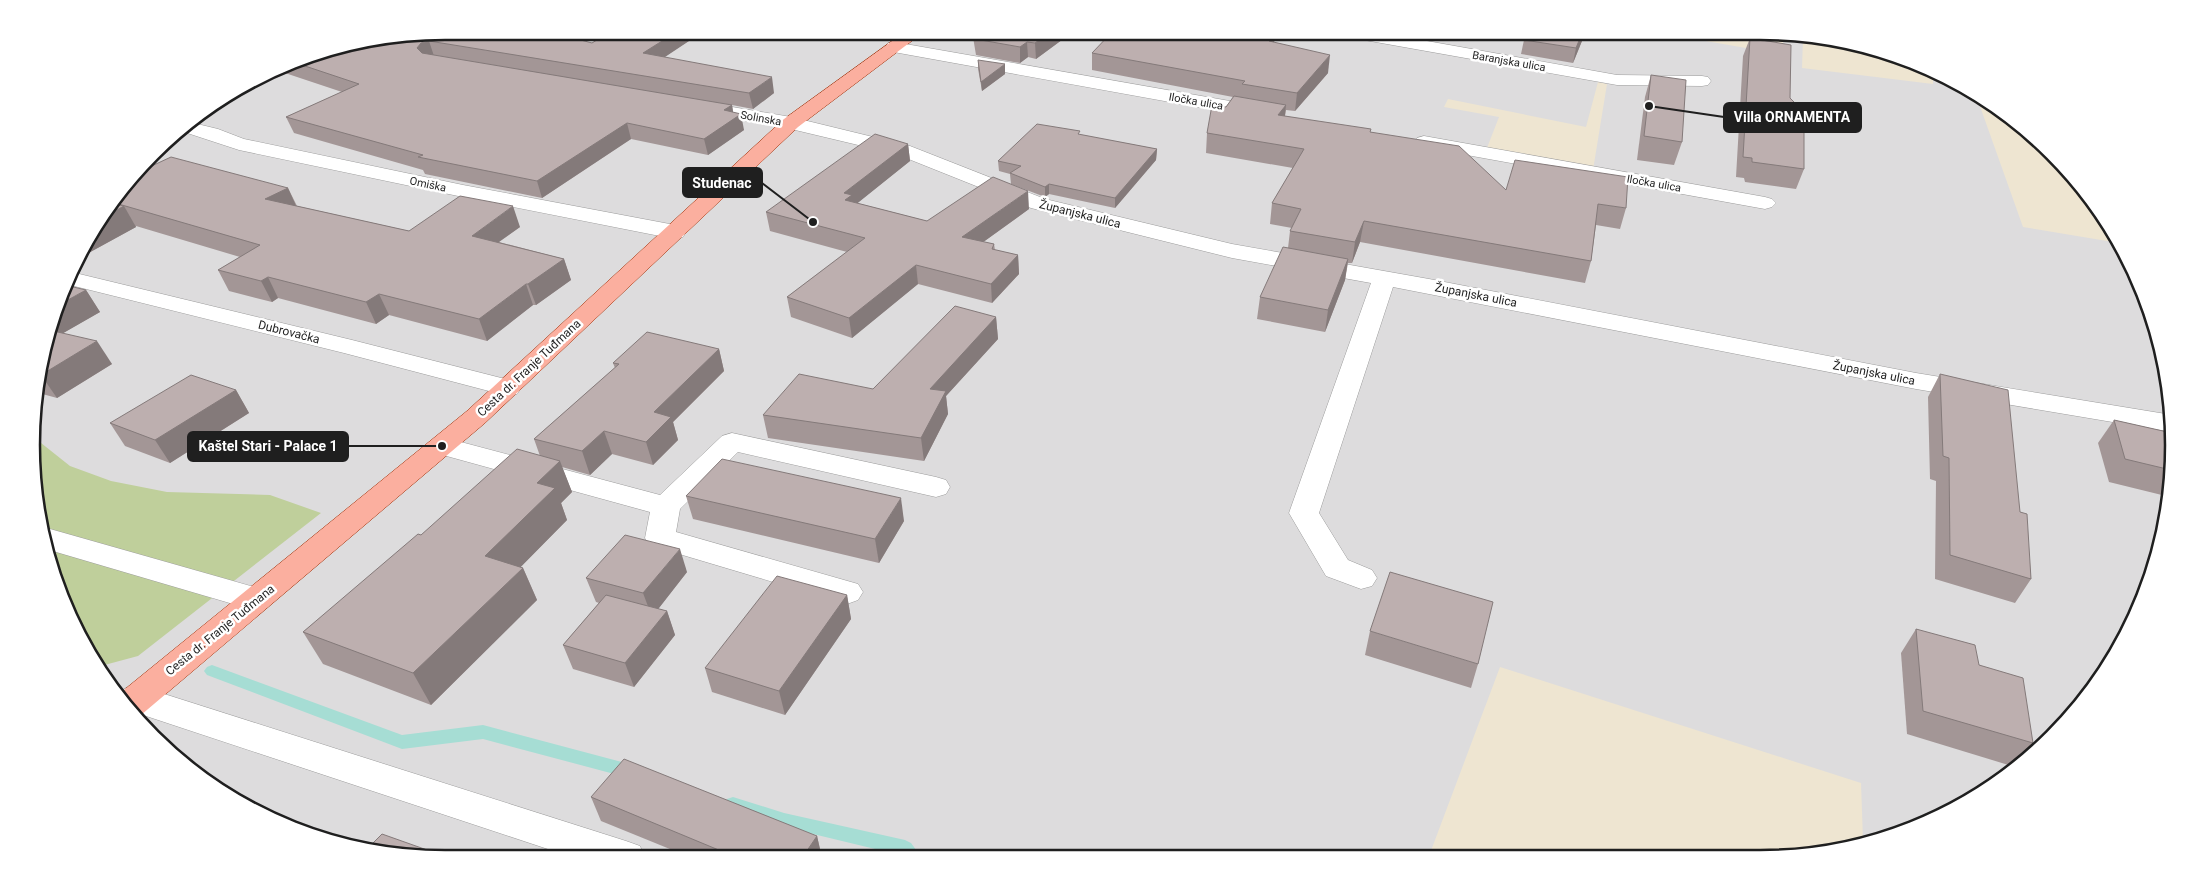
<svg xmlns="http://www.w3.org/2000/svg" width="2205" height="890" font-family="Roboto,sans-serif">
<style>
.residential{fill:#dddcdd}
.farmland{fill:#eee5d1}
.forest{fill:#bfcf9b}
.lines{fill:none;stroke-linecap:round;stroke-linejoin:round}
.stream{fill:#a6ddd4;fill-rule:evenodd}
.minor-casing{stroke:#9c9c9c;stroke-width:1}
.major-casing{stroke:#9a2a01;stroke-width:1}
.minor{fill:#fff;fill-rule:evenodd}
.major{fill:#fbaf9f;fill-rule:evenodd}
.wall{fill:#a39696}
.shaded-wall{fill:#847a7a}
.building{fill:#bdafaf;stroke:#847a7a}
.labels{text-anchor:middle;stroke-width:5;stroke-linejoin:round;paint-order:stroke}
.far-street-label{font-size:11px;fill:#1f1f1f;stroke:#fff}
.street-label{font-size:12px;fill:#1f1f1f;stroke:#fff}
.rim{fill:none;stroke:#1f1f1f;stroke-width:2.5}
.leader{fill:none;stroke:#1f1f1f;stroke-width:2}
.callout-dot{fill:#1f1f1f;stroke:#fff;stroke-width:2}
.callout{fill:#1f1f1f;stroke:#1f1f1f;stroke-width:2}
.callout-label{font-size:14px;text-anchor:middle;font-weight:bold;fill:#fff}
</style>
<rect width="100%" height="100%" fill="#f0e8e6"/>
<polygon class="residential" points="445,31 1760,31 1893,53 1967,87 2033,134 2088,193 2131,262 2160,338 2173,418 2170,499 2152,578 2104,675 2033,756 1943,816 1814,855 445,859 312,837 193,773 101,675 63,603 39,526 35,391 53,312 87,238 172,134 238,87 312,53"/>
<g class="farmland">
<polygon points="1649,31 1760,31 1785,35 1780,54"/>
<polygon points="1803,38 1893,53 1933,71 1933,84 1802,68"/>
<polygon points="1598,82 1607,84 1593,170 1485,153 1499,117 1444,107 1448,99 1586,127"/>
<polygon points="1976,95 2033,134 2088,193 2119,243 2023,227"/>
<polygon points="1500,667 1861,783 1863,840 1814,855 1429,856"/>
</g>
<polygon class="forest" points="36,439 70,466 111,481 167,492 270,495 321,513 138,656 97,667 63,603 39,526"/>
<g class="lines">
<g class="stream">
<polygon points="212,665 402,735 483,725 633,765 639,767 641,772 639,777 633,779 483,739 402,749 207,675 204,671 207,667"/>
<polygon points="733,797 784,813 905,840 911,843 922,858 902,858 900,855 784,827 733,811 727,809 725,804 727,799"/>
</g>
<g class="minor-casing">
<g id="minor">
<polygon points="1334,31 1371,31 1617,75 1702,76 1708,77 1711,81 1708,85 1702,86 1617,85 1342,36 1336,34"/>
<polygon points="894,42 1264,107 1271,109 1273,113 1271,117 1264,119 888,51 886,47 888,43"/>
<polygon points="703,102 791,117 910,146 1045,199 1232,244 1429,279 1916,373 2172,415 2172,432 1916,389 1393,287 1319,513 1348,560 1372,570 1377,578 1372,586 1361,589 1326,576 1289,513 1371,283 1232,258 1031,208 896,154 791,129 696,112 694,108 696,104"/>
<polygon points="189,122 218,129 244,139 463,185 675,225 683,227 686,232 683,237 675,239 463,197 239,150 178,130"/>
<polygon points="1424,136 1765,197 1772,199 1776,203 1772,207 1765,209 1417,146 1414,142 1417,138"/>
<polygon points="71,272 352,340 517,382 521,388 517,394 508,396 344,353 66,284"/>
<polygon points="732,433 936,477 946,480 950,487 946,494 936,497 738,452 680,509 676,532 858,584 863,592 858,600 847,604 649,545 645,538 650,512 432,452 428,446 432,440 442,437 660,495 722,436"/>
<polygon points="43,527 268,591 273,599 268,607 257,611 46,549 40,528"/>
<polygon points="136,685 626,841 640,846 645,858 575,858 137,713 121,696 124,689"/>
</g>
</g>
<g class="major-casing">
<polygon id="major" points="906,31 925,31 798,127 485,423 141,715 139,715 119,694 467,411 784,119"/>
</g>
<use href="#minor" class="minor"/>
<use href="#major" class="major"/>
</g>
<g class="wall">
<polygon points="445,31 592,43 611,31 704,31 664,57 774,93 753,109 732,105 733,112 744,130 708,155 631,139 542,198 425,174 423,170 294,133 286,117 342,92 276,70 312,53"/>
<polygon points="972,31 1074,31 1036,59 1028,57 1020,63 976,55"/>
<polygon points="1528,31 1586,31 1573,63 1521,54 1524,40"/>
<polygon points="1275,34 1274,43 1328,73 1295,111 1286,110 1285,116 1371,132 1506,190 1626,208 1620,229 1596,225 1591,261 1585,283 1360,242 1352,263 1348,263 1345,280 1325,332 1257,319 1260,297 1288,248 1290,231 1292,228 1270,224 1272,203 1293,168 1206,153 1207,133 1233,97 1092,70 1092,53 1200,40"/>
<polygon points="1750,38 1790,98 1804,169 1796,189 1745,182 1744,178 1736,177 1743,56"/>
<polygon points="978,60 1005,74 982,91 978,69"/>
<polygon points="1651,75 1682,142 1674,165 1637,160 1645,97"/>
<polygon points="1081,135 1157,149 1156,160 1115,208 1049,194 1045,197 1011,184 1010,174 999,171 998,161"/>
<polygon points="908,144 910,161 857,203 927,221 1029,209 983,242 994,244 995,250 1018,255 1019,274 992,303 918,284 852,338 791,317 787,297 847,252 770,231 766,212"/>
<polygon points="143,170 288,188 297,206 409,231 520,227 499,242 564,259 571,280 536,305 533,305 487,341 389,315 376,324 278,298 272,302 229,291 218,270 240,257 136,226 136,227 83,256 79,255 87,238"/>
<polygon points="86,290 100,312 63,333 112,364 57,398 35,392 53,312"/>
<polygon points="996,317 998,339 946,396 948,414 924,461 768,438 763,415 873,389"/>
<polygon points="719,349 724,371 673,422 678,440 653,465 612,454 590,475 562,467 572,492 561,503 567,520 520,567 523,568 537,600 431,705 323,664 303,632 421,535 540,456 534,439 615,368 613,363"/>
<polygon points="1940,374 2020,512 2031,579 2015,603 1935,579 1936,481 1930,479 1928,397"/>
<polygon points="236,390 249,413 170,463 125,446 110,423"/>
<polygon points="2114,420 2172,433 2170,497 2109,482 2098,443"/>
<polygon points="686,496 904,521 879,563 693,519"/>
<polygon points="687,572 658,609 667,611 675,635 634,687 573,669 563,645 599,603 596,602 586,578"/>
<polygon points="847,595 851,619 785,715 712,692 705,668"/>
<polygon points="1916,629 1979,665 2033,743 2015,767 1907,734 1901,653"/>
<polygon points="1370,631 1478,664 1471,688 1365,655"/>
<polygon points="591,797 817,836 822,858 692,858 601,821"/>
</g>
<g class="shaded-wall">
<polygon points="678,31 704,31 647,69 643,53"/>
<polygon points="1052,31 1074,31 1036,59 1035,43"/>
<polygon points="1583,31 1586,31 1573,63 1576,48"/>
<polygon points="1275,34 1273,51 1269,41"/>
<polygon points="429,41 434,56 423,63 417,48 421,43"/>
<polygon points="1027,42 1028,57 1020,63 1020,47"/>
<polygon points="1330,55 1328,73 1295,111 1297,93"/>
<polygon points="1005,64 1005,74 982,91 981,82"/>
<polygon points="772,77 774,93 753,109 749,93"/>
<polygon points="732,105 734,118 741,114 744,130 708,155 704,139 724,110"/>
<polygon points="1286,105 1284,124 1278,115"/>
<polygon points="627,123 631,139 542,198 537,181"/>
<polygon points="908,144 910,161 854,206 848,219 844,193"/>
<polygon points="1157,149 1156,160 1115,208 1115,198"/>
<polygon points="1049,184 1049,194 1045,197 1045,187"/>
<polygon points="288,188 297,208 265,199"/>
<polygon points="1028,191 1029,209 964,256 962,237"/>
<polygon points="124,206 136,227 83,256 80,252 87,238 104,217"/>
<polygon points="513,206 520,227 479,256 472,236"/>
<polygon points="1364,221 1360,242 1352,263 1355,242"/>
<polygon points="1018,255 1019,274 992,303 991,284"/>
<polygon points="564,259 571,280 536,305 528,284"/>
<polygon points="1348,259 1345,280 1325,332 1328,310"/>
<polygon points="916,265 918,284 852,338 849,318"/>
<polygon points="268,277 278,298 272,302 261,281"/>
<polygon points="526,284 533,305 487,341 479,319"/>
<polygon points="86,290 100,312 46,343 53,312 55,307"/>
<polygon points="379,294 389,315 376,324 366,302"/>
<polygon points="996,317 998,339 946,396 948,414 924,461 921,438 930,389"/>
<polygon points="97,341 112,364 57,398 41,375"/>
<polygon points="719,349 724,371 673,422 678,440 653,465 646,442 654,412"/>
<polygon points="236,390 249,413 170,463 155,440"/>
<polygon points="604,431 612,454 590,475 582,451"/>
<polygon points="560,461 572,492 561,503 567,520 500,588 485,556 537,483"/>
<polygon points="901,498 904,521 879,563 875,539"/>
<polygon points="680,549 687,572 652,617 643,593"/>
<polygon points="523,568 537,600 431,705 413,673"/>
<polygon points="847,595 851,619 785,715 779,691"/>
<polygon points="667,611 675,635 634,687 625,663"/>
<polygon points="817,836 822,858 802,858"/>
</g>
<g class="building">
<polygon points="445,31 547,31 592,43 611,31 678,31 643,53 772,77 749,93 429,41 421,43 417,48 422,53 732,105 724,110 741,114 704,139 627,123 537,181 418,157 423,155 286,117 359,84 293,62 312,53"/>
<polygon points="973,31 1052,31 1035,43 1027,42 1020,47 975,39"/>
<polygon points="1113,31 1147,31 1200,40 1209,31 1258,31 1275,34 1269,41 1330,55 1297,93 1242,84 1245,81 1092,53"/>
<polygon points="1528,31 1583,31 1576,48 1524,40"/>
<polygon points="1750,38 1791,45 1790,98 1804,112 1804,169 1752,162 1752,158 1743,157"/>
<polygon points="978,60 1005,64 981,82"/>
<polygon points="1651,75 1686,80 1682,142 1644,136"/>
<polygon points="1234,96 1286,105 1278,115 1371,129 1370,132 1459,146 1506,190 1515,160 1628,177 1626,208 1598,204 1591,261 1364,221 1355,242 1290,231 1301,209 1272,203 1304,149 1207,133 1212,105 1226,107"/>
<polygon points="1037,124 1080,131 1078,134 1157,149 1115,198 1049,184 1045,187 1010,173 1021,166 998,161"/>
<polygon points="875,134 908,144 844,193 852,195 845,200 927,221 993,177 1028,191 962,237 994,244 992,249 1018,255 991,284 916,265 849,318 787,297 865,238 766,212"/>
<polygon points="171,157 288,188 265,199 409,231 460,196 513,206 472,236 564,259 528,284 526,284 479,319 379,294 366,302 268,277 261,281 218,270 260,245 115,203 143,170"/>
<polygon points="115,204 124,206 104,217"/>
<polygon points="1283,247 1348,259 1328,310 1260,297"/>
<polygon points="65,285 86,290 55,307"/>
<polygon points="955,306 996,317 930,389 946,391 921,438 763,415 799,374 873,389"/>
<polygon points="49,330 97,341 41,375 39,375"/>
<polygon points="647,332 719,349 654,412 671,417 646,442 604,431 582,451 534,439 619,364 613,363"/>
<polygon points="1940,374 2008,390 2020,512 2027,514 2031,579 1950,555 1949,458 1943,456"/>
<polygon points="191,375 236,390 155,440 110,423"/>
<polygon points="2114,420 2172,433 2171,470 2125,459"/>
<polygon points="517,449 560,461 537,483 555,488 485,556 523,568 413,673 303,632 418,534 421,535"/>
<polygon points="722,459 901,498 875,539 686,496"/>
<polygon points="625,535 680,549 643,593 586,578"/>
<polygon points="1390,572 1493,602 1478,664 1370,631"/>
<polygon points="777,576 847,595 779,691 705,668"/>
<polygon points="606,595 667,611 625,663 563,645"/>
<polygon points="1916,629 1975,645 1979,665 2023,678 2033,743 1923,711"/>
<polygon points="624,759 817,836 802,858 738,858 591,797"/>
<polygon points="382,834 444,856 442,858 370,846"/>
</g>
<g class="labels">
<g class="far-street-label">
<text transform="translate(1509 61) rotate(10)" y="4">Baranjska ulica</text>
<text transform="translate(1196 101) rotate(10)" y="4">Iločka ulica</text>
<text transform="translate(761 118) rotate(10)" y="4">Solinska</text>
<text transform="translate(1654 183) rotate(10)" y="4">Iločka ulica</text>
<text transform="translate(428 184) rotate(12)" y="4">Omiška</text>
</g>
<g class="street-label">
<text transform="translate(1080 214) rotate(14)" y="4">Županjska ulica</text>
<text transform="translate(1476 295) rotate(11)" y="4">Županjska ulica</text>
<text transform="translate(289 332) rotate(14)" y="4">Dubrovačka</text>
<text transform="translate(529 368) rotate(-43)" y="4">Cesta dr. Franje Tuđmana</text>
<text transform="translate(1874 373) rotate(11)" y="4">Županjska ulica</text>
<text transform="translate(220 630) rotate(-39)" y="4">Cesta dr. Franje Tuđmana</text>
</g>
</g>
<path d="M0 0H2205V890H0ZM445 40H1760A405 405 0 0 1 2165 445V445A405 405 0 0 1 1760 850H445A405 405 0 0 1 40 445V445A405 405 0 0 1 445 40Z" fill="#fff" fill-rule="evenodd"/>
<path class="rim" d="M445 40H1760A405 405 0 0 1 2165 445V445A405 405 0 0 1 1760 850H445A405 405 0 0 1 40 445V445A405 405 0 0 1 445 40Z"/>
<path class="leader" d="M1649 106L1724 117M813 222L762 183M442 446L348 446"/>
<g class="callout-dot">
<circle cx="1649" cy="106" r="5"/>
<circle cx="813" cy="222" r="5"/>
<circle cx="442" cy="446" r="5"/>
</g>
<g class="callout">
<rect x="1724" y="103" width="137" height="29" rx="5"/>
<rect x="683" y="168" width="79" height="29" rx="5"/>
<rect x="188" y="432" width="160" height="29" rx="5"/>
</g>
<g class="callout-label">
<text x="1792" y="122">Villa ORNAMENTA</text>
<text x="722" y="188">Studenac</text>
<text x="268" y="451">Kaštel Stari - Palace 1</text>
</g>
</svg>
